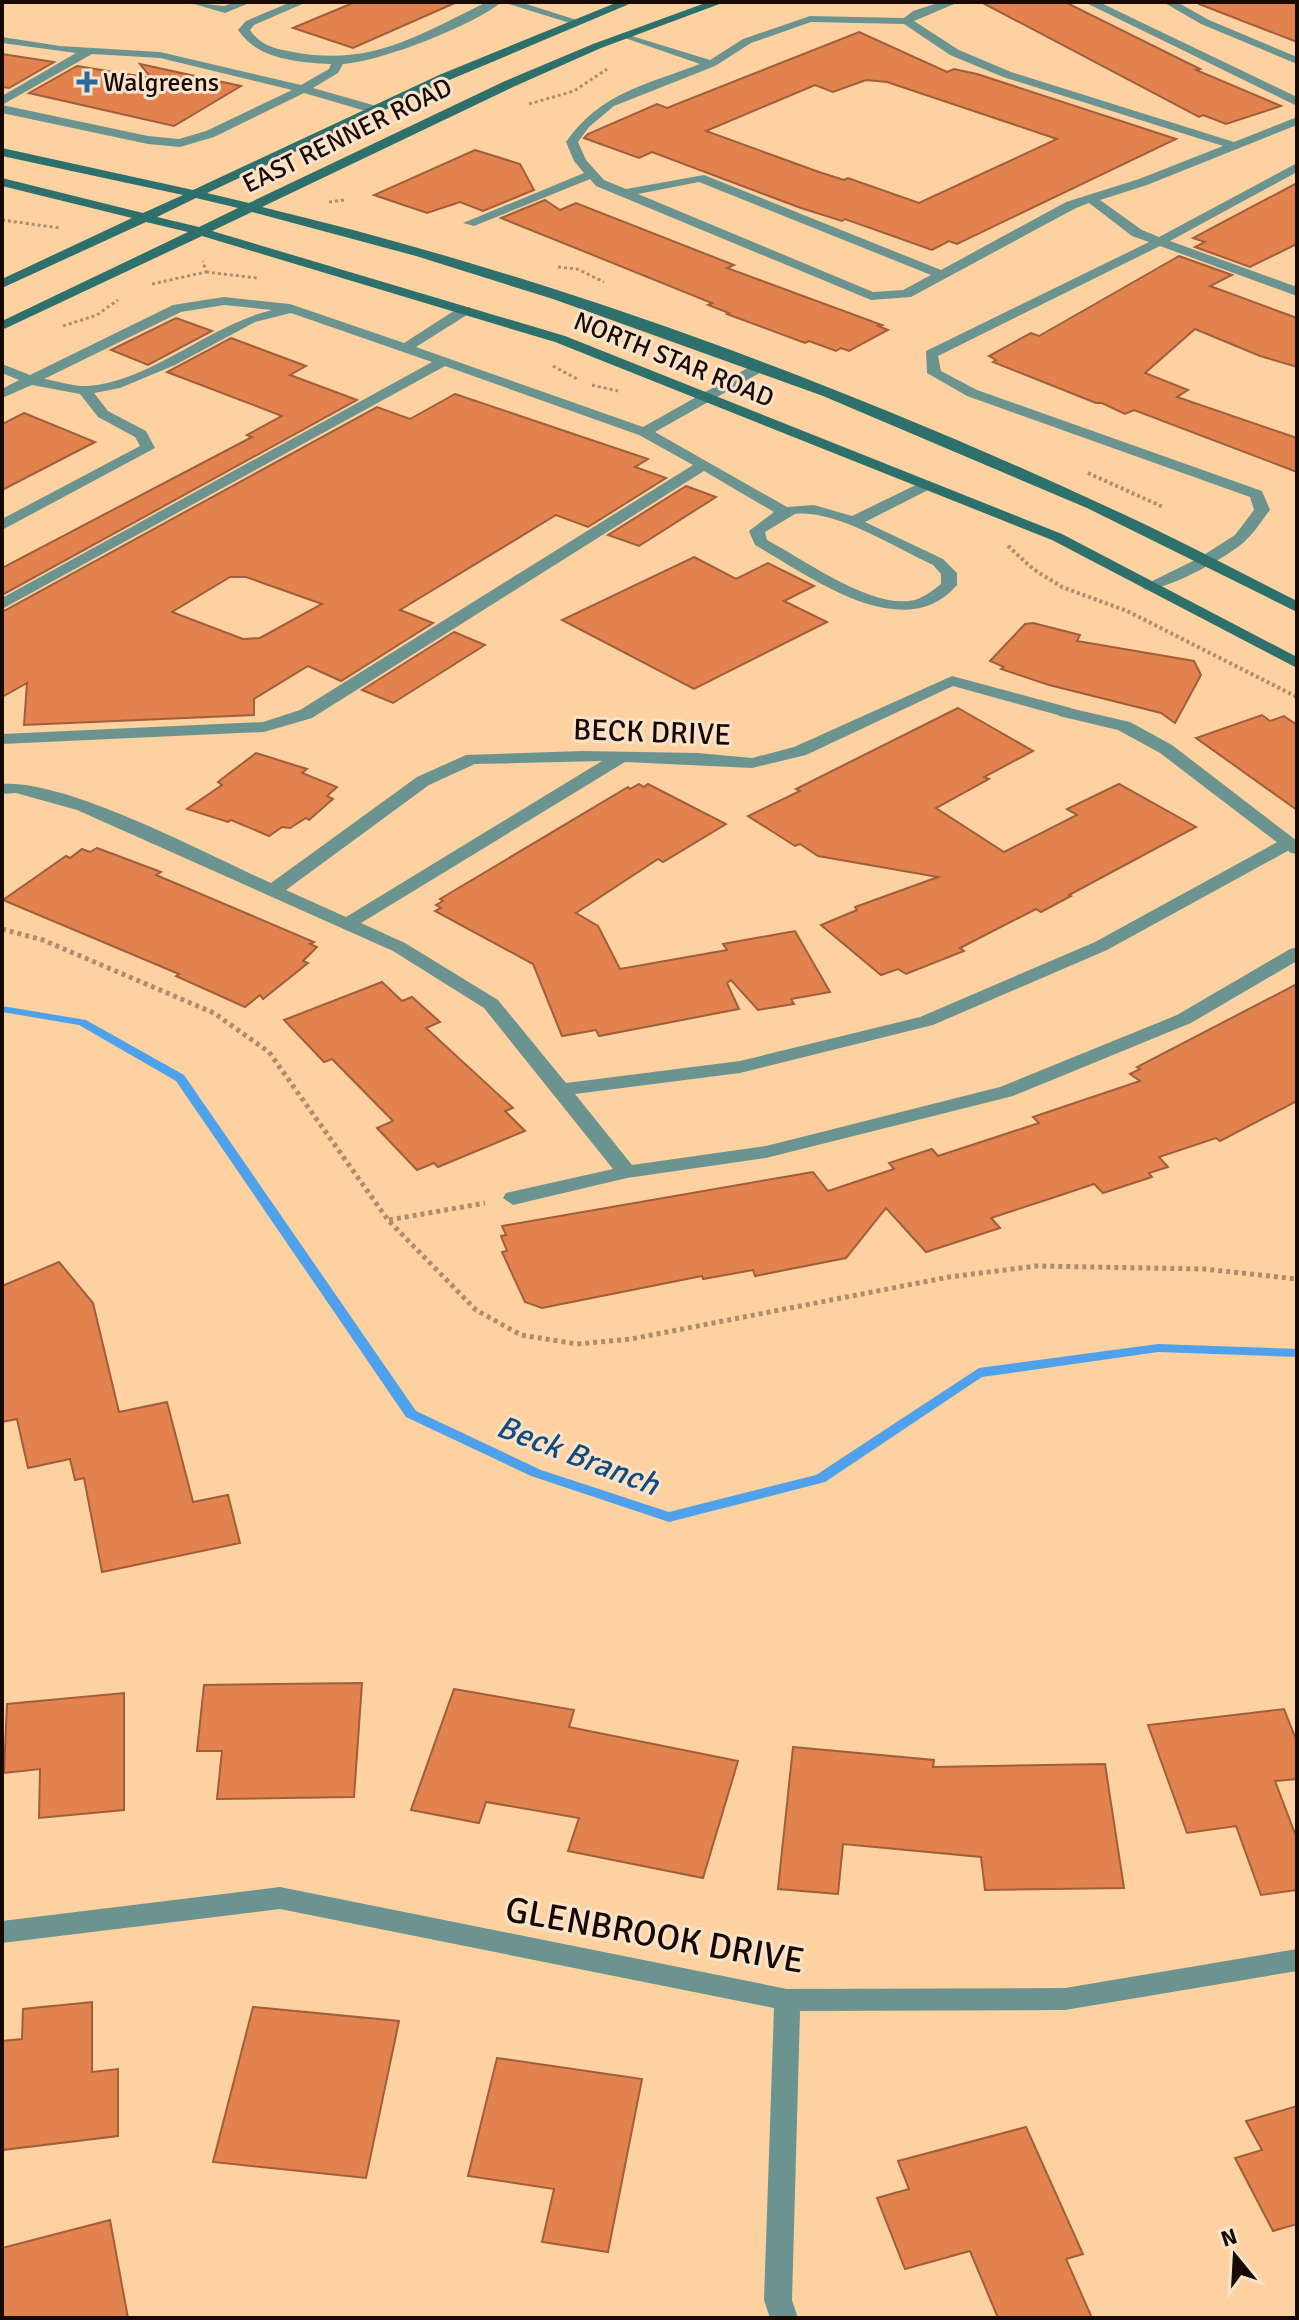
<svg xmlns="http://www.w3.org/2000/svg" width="1299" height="2320" font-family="Signika,sans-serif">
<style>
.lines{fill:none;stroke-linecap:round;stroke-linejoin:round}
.stream{fill:#4fa1eb;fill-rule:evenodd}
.building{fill:#e2824e;stroke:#a15e3a;stroke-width:2;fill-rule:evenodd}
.path-far2{stroke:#b08d6a;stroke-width:3;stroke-dasharray:3 3;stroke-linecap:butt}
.path-far1{stroke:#b08d6a;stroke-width:4;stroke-dasharray:3 3;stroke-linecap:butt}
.path{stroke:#b08d6a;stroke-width:5;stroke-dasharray:4 4;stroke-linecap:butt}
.lane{fill:#6b9490;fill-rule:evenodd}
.street{fill:#6b9490;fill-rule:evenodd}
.secondary{fill:#2e716c;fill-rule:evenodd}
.poi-dot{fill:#2b6aa0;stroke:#fae3cb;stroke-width:3}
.labels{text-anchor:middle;stroke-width:6;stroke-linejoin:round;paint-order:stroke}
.far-poi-label{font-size:26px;fill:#180900;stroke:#fae3cb;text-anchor:start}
.far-street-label{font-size:26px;fill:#180900;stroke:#fae3cb}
.street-label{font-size:30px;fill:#180900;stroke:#fae3cb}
.water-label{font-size:32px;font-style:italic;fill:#114c7c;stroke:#fae3cb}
.near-street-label{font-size:36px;fill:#180900;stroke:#fae3cb}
</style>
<rect width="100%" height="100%" fill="#fed1a1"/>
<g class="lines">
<polygon class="stream" points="2,1006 86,1020 184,1075 416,1411 541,1470 669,1512 816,1475 979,1368 1158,1344 1297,1349 1297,1357 1158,1352 982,1377 825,1482 669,1522 531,1476 406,1417 176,1081 79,1025 2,1012"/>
</g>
<g class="building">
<polygon points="355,2 457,2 353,48 293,28"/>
<polygon points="981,2 1065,2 1200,69 1196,70 1281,106 1226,124 1203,115 1199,117"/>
<polygon points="1199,2 1297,2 1297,42 1199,4"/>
<path d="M 859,32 L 947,72 L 954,69 L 977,74 L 1176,139 L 957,244 L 949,241 L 932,250 L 845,219 L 842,221 L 801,208 L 652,152 L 639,158 L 584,138 L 588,134 L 657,104 L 667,108 ZM 866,80 L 887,82 L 1057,139 L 919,203 L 848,178 L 844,180 L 819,172 L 706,131 L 815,85 L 833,92 Z"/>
<polygon points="2,54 54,62 9,88 2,87"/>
<polygon points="140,64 241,86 174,126 29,93 77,66 151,78"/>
<polygon points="475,150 520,164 534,190 483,211 460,202 427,213 374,195"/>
<polygon points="1297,183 1297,244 1250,267 1195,247 1205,242 1193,238"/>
<polygon points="545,200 560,210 576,203 734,265 727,268 882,325 878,326 888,330 849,351 841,348 836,351 809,341 805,343 727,314 729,313 708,305 712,303 501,218"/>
<polygon points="1179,256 1232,275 1210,286 1297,318 1297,367 1260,356 1195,329 1145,373 1188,390 1177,397 1297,438 1297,472 1134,410 1125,414 1102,403 1096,403 993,362 996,360 989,356 1031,333 1039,336"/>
<polygon points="176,318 212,331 148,365 111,350"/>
<polygon points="231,338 306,366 290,375 357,400 2,595 2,568 252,437 247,435 282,416 167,372"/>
<path d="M 455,394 L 648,459 L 635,467 L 666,478 L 588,527 L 556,515 L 400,610 L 433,623 L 341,681 L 308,666 L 254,699 L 254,715 L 24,725 L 27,683 L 2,697 L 2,612 L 377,407 L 410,419 ZM 230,577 L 246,577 L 322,604 L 260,638 L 243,639 L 172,612 Z"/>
<polygon points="24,413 95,442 2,490 2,424"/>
<polygon points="686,486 716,497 639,546 608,535"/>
<polygon points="694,557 736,579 768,563 814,586 784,601 827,622 694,689 562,620"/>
<polygon points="1033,623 1080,635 1077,641 1194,661 1201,675 1175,723 1161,713 1049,685 1001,669 1004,667 990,661 1025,624"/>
<polygon points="454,632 485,645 393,703 362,690"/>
<polygon points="958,708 1033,751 984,777 989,779 936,808 1004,852 1077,815 1067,809 1119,784 1196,827 1069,895 1071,896 1041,912 1036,909 960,948 964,951 906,974 898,969 881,975 821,925 857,910 855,907 938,877 818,856 800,844 795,846 748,816 800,791 796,789"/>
<polygon points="1262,715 1270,721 1284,716 1297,725 1297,810 1196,738"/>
<polygon points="256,753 307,769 302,773 337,787 327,796 333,799 309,820 306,818 290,828 282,827 269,836 231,820 228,822 187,809 222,785 218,782"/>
<polygon points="639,784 644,787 648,784 726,824 663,862 658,859 576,913 598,926 620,969 727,950 723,944 795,931 830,992 791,999 794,1004 758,1010 731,980 727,983 739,1009 599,1036 596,1030 562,1036 533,964 435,911 441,908 436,905 443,901 440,899 628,787 630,789"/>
<polygon points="97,848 161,872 156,875 314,942 310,944 317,947 303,961 308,963 263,999 260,995 245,1007 176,976 179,974 3,900 66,856 70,858 82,849 90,852"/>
<polygon points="382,982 402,1001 412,997 440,1022 426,1028 513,1108 505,1111 525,1131 438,1167 434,1163 417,1170 377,1128 393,1121 332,1059 324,1062 284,1020"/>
<polygon points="1297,984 1297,1101 1220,1141 1216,1138 1159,1157 1168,1167 1149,1173 1152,1177 1103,1193 1094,1184 1049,1199 991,1218 1000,1228 926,1252 886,1208 846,1258 755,1276 753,1270 703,1279 702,1276 542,1308 525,1302 502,1252 507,1251 501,1236 506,1235 502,1226 813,1172 828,1191 894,1169 889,1163 932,1149 938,1156 1039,1123 1033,1117 1140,1081 1130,1074 1140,1069 1137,1067"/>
<polygon points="59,1262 93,1303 119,1412 167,1402 193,1502 228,1495 240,1543 102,1572 84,1478 75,1480 70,1459 28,1468 17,1419 2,1422 2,1286"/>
<polygon points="362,1683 354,1797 217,1799 222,1751 197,1751 204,1685"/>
<polygon points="454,1689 574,1710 569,1727 738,1761 703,1878 568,1851 579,1818 486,1802 479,1823 411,1810"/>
<polygon points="124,1693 124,1810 39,1818 40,1769 4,1773 7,1704"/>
<polygon points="1284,1709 1297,1742 1297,1779 1275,1781 1297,1839 1297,1890 1261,1895 1236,1826 1187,1833 1148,1725"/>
<polygon points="793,1747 934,1760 933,1767 1105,1764 1124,1888 985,1890 981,1857 843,1844 838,1894 778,1889"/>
<polygon points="92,2002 92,2072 118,2069 118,2136 2,2150 2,2041 22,2039 23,2009"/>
<polygon points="253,2007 399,2021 366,2178 213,2162"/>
<polygon points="497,2058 642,2079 608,2252 542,2242 554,2189 468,2176"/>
<polygon points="1297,2106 1297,2224 1273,2231 1235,2158 1262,2150 1246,2121"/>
<polygon points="1026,2127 1083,2254 1066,2259 1092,2318 998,2318 970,2251 905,2269 877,2198 909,2189 898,2161"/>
<polygon points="110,2220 128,2318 2,2318 2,2248"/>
</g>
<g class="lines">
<g class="path-far2">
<polyline points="529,104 574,91 607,69"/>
<polyline points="329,202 344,200"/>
<polyline points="2,220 60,228"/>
<polyline points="558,267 577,269 604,282"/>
<polyline points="206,272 257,278"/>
<polyline points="152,284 206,272 203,261"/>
<polyline points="63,326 97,315 118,300"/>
<polyline points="553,366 579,380"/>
<polyline points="592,385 618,391"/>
</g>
<g class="path-far1">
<polyline points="1088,473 1163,507"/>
<polyline points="1008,546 1033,569 1062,587 1127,611 1297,697"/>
</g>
<g class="path">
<polyline points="2,929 43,940 214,1013 269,1052 388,1220 476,1310 521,1335 577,1344 631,1339 949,1277 1036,1266 1204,1269 1297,1279"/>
<polyline points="389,1220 485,1203"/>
</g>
<g class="lane">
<polygon points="187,2 224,6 236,2 252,2 225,13"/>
<path d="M 291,2 L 307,2 L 254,25 L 250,30 C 261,46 275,49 293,52 C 372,67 418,35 487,2 L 502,2 C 471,26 383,61 343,64 L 338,73 L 313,88 L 380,107 L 380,113 L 376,114 L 304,93 L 214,137 L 180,147 L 148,144 L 2,113 L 2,105 L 148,136 L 179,139 L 206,131 L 292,90 L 160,58 L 92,54 L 2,105 L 2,96 L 76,53 L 2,43 L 2,37 L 60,46 L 160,52 L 301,85 L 329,69 L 331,64 C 298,62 258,60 238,30 L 246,21 Z"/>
<polygon points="502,2 520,2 583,22 573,24"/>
<path d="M 941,2 L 959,2 L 914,21 L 959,50 L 1011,72 L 1234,142 L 1297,117 L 1297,125 L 1147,185 L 1100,200 L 1142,230 L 1159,237 L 1297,163 L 1297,172 L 1170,241 L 1297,287 L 1297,296 L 1160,246 L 938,356 L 941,371 L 977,390 L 1262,491 L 1270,510 C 1262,520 1255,532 1246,540 C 1232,555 1163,593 1144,589 L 1142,586 L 1199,558 L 1235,535 L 1254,510 L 1250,497 L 967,396 L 927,373 L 926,351 L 1149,242 L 1132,236 L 1089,203 L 1076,208 L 911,297 L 871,300 L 596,186 L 590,179 L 474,226 L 463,223 L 584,173 L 574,161 L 566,142 C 601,92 646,85 700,64 L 622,37 L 622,33 L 710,60 L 743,39 L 810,16 L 904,18 L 913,11 ZM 811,22 L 904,24 L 950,55 L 1003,77 L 1223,146 L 1139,179 L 1066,202 L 941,270 L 704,175 L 626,189 L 604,180 L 586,160 L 578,142 L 589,127 L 614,106 L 715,66 L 751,43 ZM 699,182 L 931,275 L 903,290 L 873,292 L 638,194 Z"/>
<polygon points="1084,2 1099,2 1297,97 1297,106"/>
<polygon points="1163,2 1177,2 1209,20 1297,57 1297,64 1201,24"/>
<path d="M 224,297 L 290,304 L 404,343 L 460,307 L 470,307 L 470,313 L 416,347 L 643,427 L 755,364 L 765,364 L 765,370 L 655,432 L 787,507 L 814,505 L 852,516 L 922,482 L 932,482 L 932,488 L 865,522 L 943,559 L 957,573 L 957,585 C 903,648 808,575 755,545 L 749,531 L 774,512 L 704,471 L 312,718 L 264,732 L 2,744 L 2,734 L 263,722 L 300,710 L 693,465 L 639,435 L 445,366 L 2,609 L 2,598 L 432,362 L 291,313 L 255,322 L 175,365 L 120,388 L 94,393 L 108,411 L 146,431 L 155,448 L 2,530 L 2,519 L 140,446 L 135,437 L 98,417 L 80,394 L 32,385 L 2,398 L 2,389 L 19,380 L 2,373 L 2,364 L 30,375 L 173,305 ZM 224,305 L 272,310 C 209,325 151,381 88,386 C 74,387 58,381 44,379 L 181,312 ZM 795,514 C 835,509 896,548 933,565 L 941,574 L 941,584 C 932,591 921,600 909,601 C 867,606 803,559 767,540 L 765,532 Z"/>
<path d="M 952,676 L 1071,708 L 1073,712 L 1065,717 L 953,686 L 806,755 L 752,768 L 625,762 L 361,923 L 405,943 L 498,1000 L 566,1083 L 740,1061 L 920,1017 L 1095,942 L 1283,839 L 1289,838 L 1297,842 L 1295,847 L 1107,950 L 933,1025 L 740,1073 L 575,1094 L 632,1165 L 766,1146 L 1000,1087 L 1177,1015 L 1290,949 L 1297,947 L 1297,961 L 1191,1023 L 1013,1096 L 766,1158 L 627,1178 L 513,1205 L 503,1198 L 506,1193 L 613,1169 L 484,1008 L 393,951 L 77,810 L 16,793 L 2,794 L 2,784 C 67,779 208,855 271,883 L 417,777 L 466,755 L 582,751 L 698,753 L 752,758 L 794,747 ZM 602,761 L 346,917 L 286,890 L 429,785 L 475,764 Z"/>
</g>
<g class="street">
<polygon points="1065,707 1130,722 1172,745 1297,841 1297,854 1291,853 1160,753 1118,730 1059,716 1057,712"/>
<polygon points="280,1887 787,1989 1065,1988 1297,1949 1297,1971 1065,2010 800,2011 792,2300 798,2318 770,2318 764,2300 774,2008 280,1909 2,1943 2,1921"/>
</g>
<path class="secondary" d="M 618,2 L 634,2 L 447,81 L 207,193 L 249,203 L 505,81 L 593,44 L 708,2 L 725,2 L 601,48 L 513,87 L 262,207 C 550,276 833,380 1101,504 C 1168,534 1232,568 1297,601 L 1297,612 L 1087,508 L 823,396 L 553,299 L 416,256 L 252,212 L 212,231 L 565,336 L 1062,534 L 1297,657 L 1297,668 L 1052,540 L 555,342 L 202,236 L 2,330 L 2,321 L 188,232 L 146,222 L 2,288 L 2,279 L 132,218 L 2,186 L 2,178 L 143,213 L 183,195 L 2,156 L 2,148 L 193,190 L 439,75 ZM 196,198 L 238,208 L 199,227 L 157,217 Z"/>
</g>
<path class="poi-dot" d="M83 70h8v8h8v8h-8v8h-8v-8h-8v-8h8z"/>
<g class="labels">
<g class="far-poi-label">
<text x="103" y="91">Walgreens</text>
</g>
<g class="far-street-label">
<text transform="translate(347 135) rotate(-26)" y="9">EAST RENNER ROAD</text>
<text transform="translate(674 359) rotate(22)" y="9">NORTH STAR ROAD</text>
</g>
<g class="street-label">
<text transform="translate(652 732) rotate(2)" y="10">BECK DRIVE</text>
</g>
<g class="water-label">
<text transform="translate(578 1455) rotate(21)" y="11">Beck Branch</text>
</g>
<g class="near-street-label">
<text transform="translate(655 1934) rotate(10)" y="13">GLENBROOK DRIVE</text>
</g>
</g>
<rect width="1299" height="2320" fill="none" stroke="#180900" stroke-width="8"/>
<g transform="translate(1235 2256) rotate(342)" stroke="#fae3cb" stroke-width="6" paint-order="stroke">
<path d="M0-6L14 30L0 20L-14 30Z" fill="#180900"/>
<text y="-12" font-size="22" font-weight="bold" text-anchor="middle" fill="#180900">N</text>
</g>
</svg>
